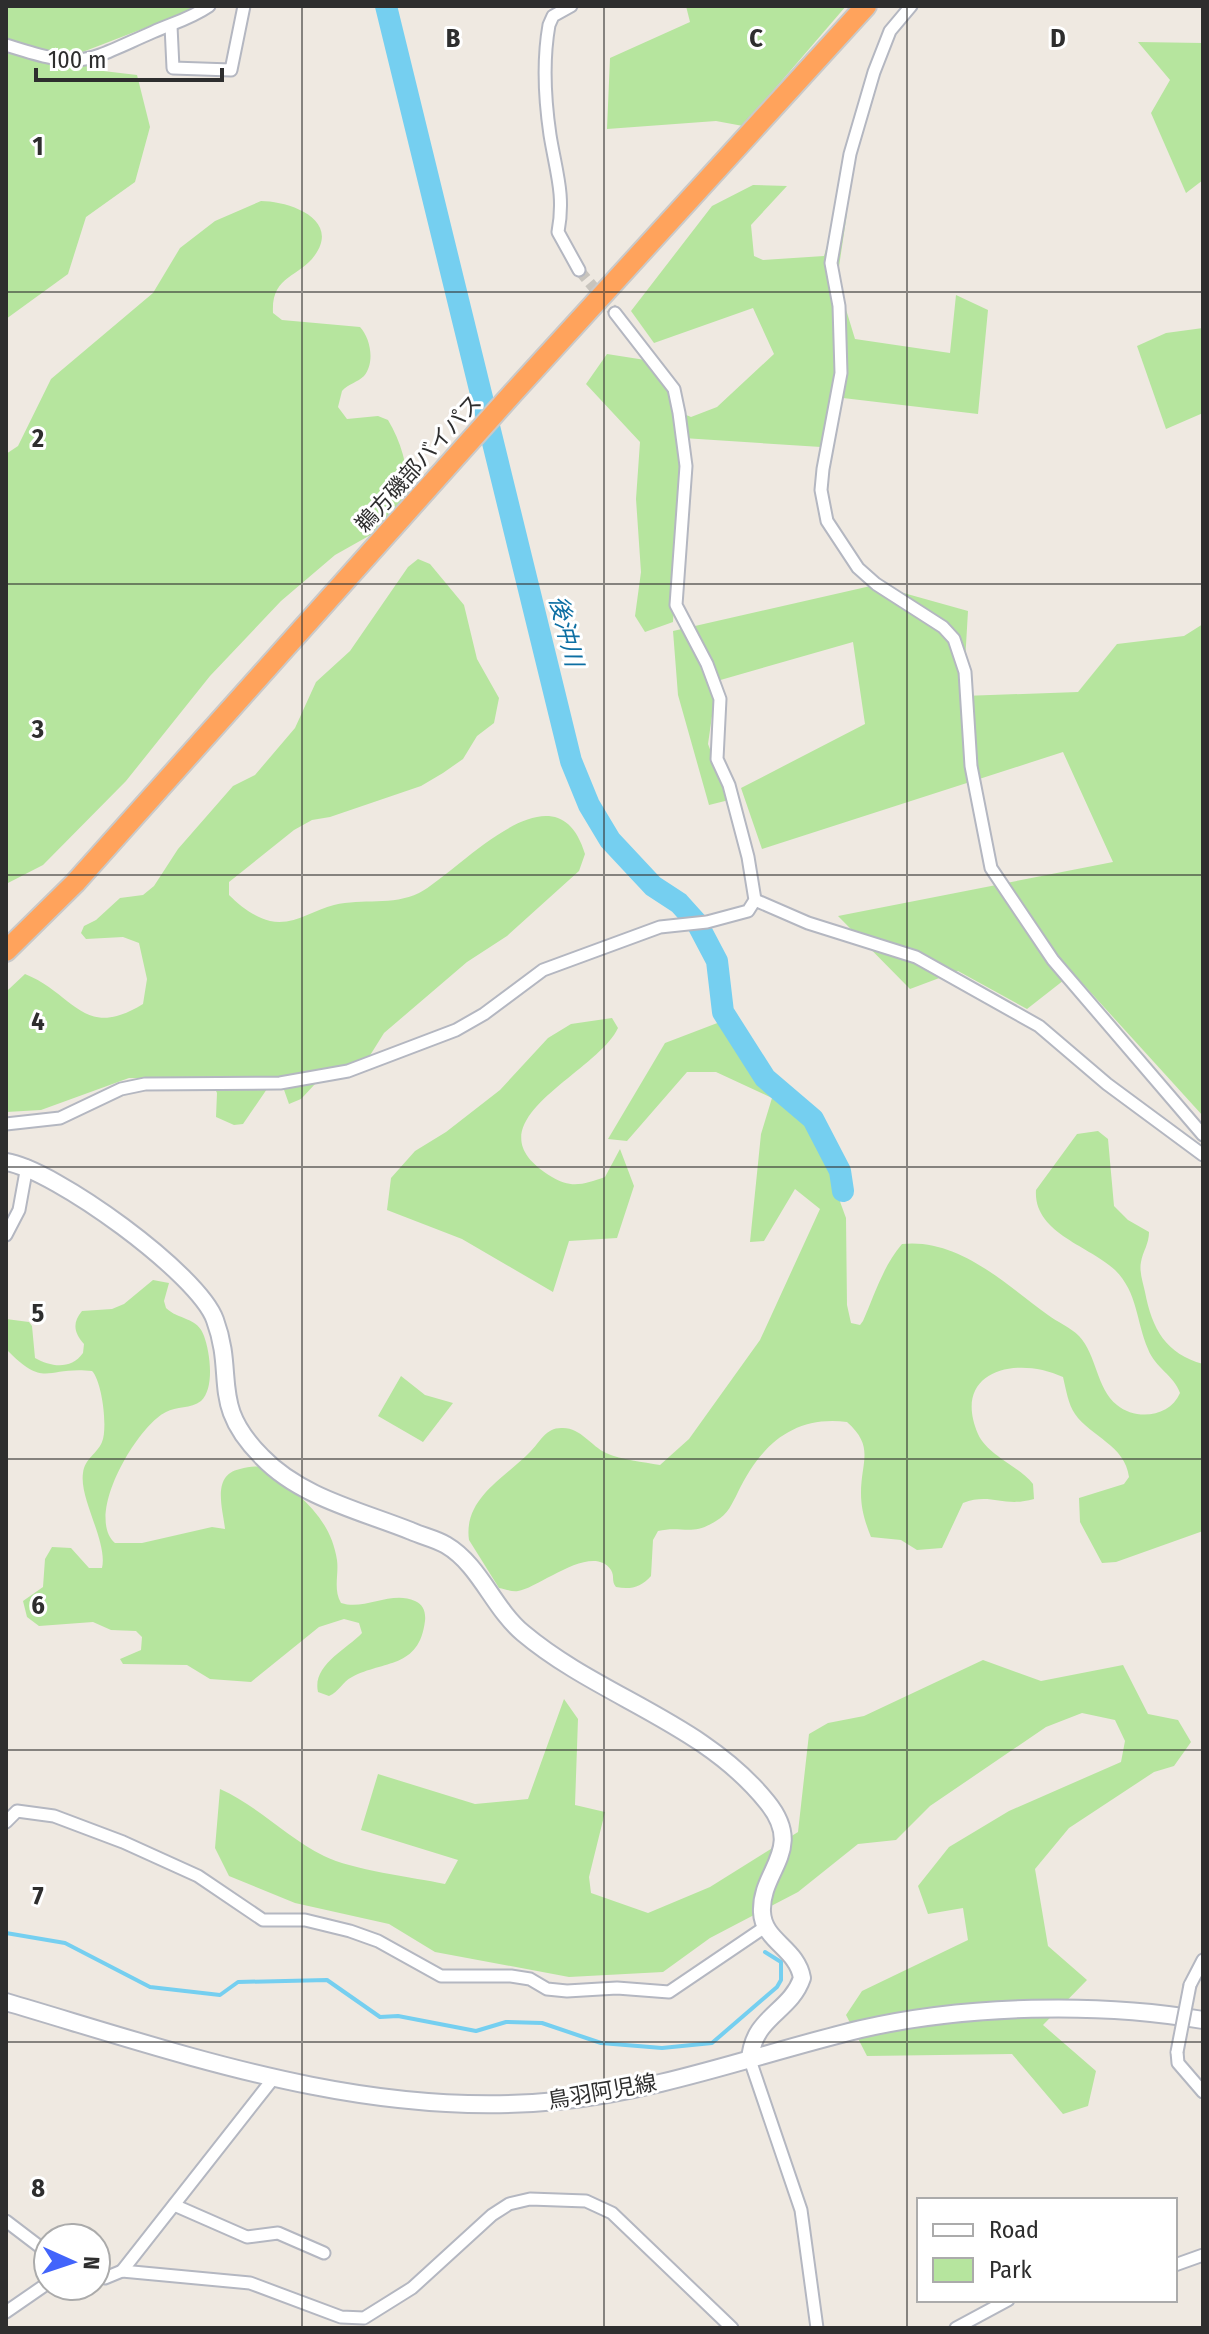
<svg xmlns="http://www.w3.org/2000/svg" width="1209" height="2334" font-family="'Fira Sans Condensed','Noto Sans JP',sans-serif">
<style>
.green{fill:#b6e59e}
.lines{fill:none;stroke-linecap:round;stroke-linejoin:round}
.stream{stroke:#75cff0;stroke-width:4}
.river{stroke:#75cff0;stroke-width:22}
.street-tunnel{stroke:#c8c4bd;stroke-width:11;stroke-dasharray:11 5.5;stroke-linecap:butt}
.street-casing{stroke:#b4b7c1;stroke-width:15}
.secondary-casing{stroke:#b4b7c1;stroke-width:20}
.highway-casing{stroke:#c9c9c9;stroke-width:24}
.street{stroke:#fff;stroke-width:11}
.secondary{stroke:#fff;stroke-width:16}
.highway{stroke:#ffa35c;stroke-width:20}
.street-bridge-casing{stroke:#b4b7c1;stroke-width:15;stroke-linecap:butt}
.street-bridge{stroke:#fff;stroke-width:11}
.grid{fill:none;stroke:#2e2e2e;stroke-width:2;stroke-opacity:0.55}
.labels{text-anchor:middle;stroke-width:6;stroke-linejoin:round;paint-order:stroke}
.street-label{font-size:22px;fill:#2e2e2e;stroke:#fff}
.water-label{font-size:24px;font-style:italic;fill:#0d6fa3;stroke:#fff}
.grid-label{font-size:26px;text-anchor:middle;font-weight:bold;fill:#2e2e2e;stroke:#fff;stroke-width:6;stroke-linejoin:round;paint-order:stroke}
</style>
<rect width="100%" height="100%" fill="#efe9e1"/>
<g class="green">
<polygon points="6,6 202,6 80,53 95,70 137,75 150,127 135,182 86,217 68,274 6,319"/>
<polygon points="686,6 846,6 743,126 716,121 607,129 610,58 690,22"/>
<polygon points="1138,42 1203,43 1203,180 1186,193 1151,113 1170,80"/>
<path d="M 753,185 L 787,186 L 751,225 L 754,256 L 763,260 L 824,256 L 837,212 L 847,213 L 837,280 L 855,339 L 950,353 L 956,295 L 988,310 L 978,414 L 843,398 L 821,447 L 683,438 L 673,622 L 645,632 L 635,616 L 641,572 L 636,499 L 640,442 L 586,384 L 607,354 L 658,362 C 673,382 664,407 691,417 L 717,407 L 774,354 L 753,308 L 654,343 L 631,311 L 712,206 Z"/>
<path d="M 261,201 C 287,201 341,218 315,255 C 299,278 271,275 273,313 L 282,320 L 360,327 C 371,339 375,363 364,376 C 358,382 348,384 342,391 L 338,407 L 347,419 L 378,416 L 388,420 C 405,448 412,483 406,515 L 335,555 L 281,601 L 210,676 L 126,781 L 43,865 L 6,884 L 6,454 L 18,446 L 51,379 L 153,293 L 180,248 L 215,221 Z"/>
<polygon points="1203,328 1203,413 1166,429 1137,346 1166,333"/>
<path d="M 418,559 L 430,564 L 464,605 L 477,659 L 499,698 L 494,723 L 477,736 L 463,759 L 443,773 L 421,786 L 330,817 L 312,820 L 294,830 L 229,882 L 229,895 C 240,906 254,917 270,921 C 294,926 313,910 334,905 C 363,898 392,906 419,893 C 459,872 556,758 585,854 L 579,871 L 507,936 L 467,962 L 384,1033 L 369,1057 L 316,1083 L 301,1099 L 289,1104 L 283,1087 L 269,1086 L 243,1124 L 234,1125 L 216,1117 L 217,1093 L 211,1080 L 129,1078 L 41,1110 L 6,1112 L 8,990 L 25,974 C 75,994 83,1041 143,1004 L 147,979 L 139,943 L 123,937 L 86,939 L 81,933 L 84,926 L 96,920 L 120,898 L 143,895 L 154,886 L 178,849 L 233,786 L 255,775 L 295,728 L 316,682 L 350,651 L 408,567 Z"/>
<polygon points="875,585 968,611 963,696 1078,692 1117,644 1184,636 1203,624 1203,1116 1073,973 1027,1009 958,971 910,989 838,916 1113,862 1063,752 762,849 741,788 865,724 853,642 717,681 708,744 729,800 709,805 678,695 673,631"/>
<path d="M 612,1018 L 618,1028 C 596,1075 462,1123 552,1177 C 571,1189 585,1184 605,1177 L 620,1149 L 634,1186 L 617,1238 L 569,1241 L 553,1292 L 462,1239 L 387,1210 L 391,1178 L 415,1151 L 446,1132 L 500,1090 L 548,1038 L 571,1024 Z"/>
<path d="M 720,1022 L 751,1071 L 808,1125 L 823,1155 L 846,1218 L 847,1305 L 851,1323 L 860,1325 L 863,1321 C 875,1294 882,1268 902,1244 C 959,1238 1005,1284 1048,1315 C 1057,1322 1070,1327 1079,1336 C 1097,1355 1096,1388 1117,1405 C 1136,1421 1170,1417 1180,1393 C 1174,1375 1155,1368 1148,1349 C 1136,1321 1138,1293 1115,1270 C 1090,1246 1033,1233 1036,1190 L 1077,1134 L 1098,1131 L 1108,1139 L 1114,1206 L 1128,1220 L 1149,1232 C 1149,1244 1143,1251 1141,1262 C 1139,1271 1143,1283 1145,1292 C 1152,1329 1166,1354 1203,1364 L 1203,1531 L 1116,1562 L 1102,1563 L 1080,1522 L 1079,1498 L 1124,1484 L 1129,1477 C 1125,1445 1091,1437 1075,1414 C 1068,1404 1066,1389 1063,1377 C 1016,1355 951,1371 978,1434 C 988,1456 1019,1466 1033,1484 L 1034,1499 C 1003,1508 991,1492 963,1503 L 942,1548 L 917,1550 L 901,1540 L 871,1537 C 865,1522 861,1509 861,1493 C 861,1461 875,1447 847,1422 C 793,1415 760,1446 738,1492 C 732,1504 728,1514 716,1521 C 691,1537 682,1525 658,1531 L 653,1540 L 651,1576 C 641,1587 631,1590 616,1587 C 611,1581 615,1577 611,1570 C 592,1542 539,1588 518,1591 C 512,1592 505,1589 499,1588 L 469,1540 C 463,1498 506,1477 530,1452 C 541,1441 546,1427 563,1428 C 581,1428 591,1446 606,1453 C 622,1460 643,1462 660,1465 L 689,1439 L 760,1340 L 820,1209 L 795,1189 L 764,1241 L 750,1242 L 761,1134 L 772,1098 L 716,1072 L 687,1072 L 627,1141 L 608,1139 L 665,1043 Z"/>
<path d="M 153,1280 L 169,1283 L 164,1301 L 166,1308 C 178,1320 198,1317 204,1336 C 210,1352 215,1388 201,1401 C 191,1409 176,1406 166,1412 C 137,1426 84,1516 115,1543 L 142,1543 L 212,1527 L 225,1529 C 223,1509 211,1475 240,1469 C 248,1467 256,1465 265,1468 C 297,1494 330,1515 337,1560 C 339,1575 333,1589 341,1603 C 365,1611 391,1590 415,1601 C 423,1604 426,1612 425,1621 C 419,1669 384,1660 352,1677 C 342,1682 339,1692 329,1696 L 318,1692 C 312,1665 346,1650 362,1633 L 359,1623 L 344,1619 L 319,1627 L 251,1682 L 210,1679 L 187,1665 L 123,1664 L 120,1659 L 141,1650 L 142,1637 L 136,1631 L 111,1630 L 93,1622 L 39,1626 L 27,1617 L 23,1601 L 43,1587 L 45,1559 L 52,1547 L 71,1548 L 89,1568 L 102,1568 C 108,1542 79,1499 83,1473 C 85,1458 97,1454 102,1442 C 108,1428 102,1381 92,1371 C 45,1366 46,1390 6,1349 L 6,1319 L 29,1322 L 32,1326 L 35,1358 C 51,1367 71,1370 83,1353 L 84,1344 C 74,1333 72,1323 82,1311 L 112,1309 L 124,1304 Z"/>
<polygon points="401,1376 425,1395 453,1403 423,1442 378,1416"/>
<path d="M 983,1660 L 1041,1681 L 1123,1665 L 1148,1714 L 1178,1720 L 1191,1742 L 1174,1766 L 1154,1772 L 1069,1828 L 1035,1869 L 1048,1946 L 1087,1980 L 1043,2025 L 1096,2071 L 1088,2106 L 1063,2114 L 1012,2054 L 867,2056 L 846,2015 L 862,1991 L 968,1940 L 963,1908 L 928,1914 L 918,1886 L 949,1847 L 1009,1811 L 1121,1762 L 1125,1741 L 1115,1720 L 1082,1713 L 1046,1727 L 930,1806 L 896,1840 L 858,1844 L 798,1892 L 710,1938 L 663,1972 L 569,1977 L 435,1952 L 389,1924 L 295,1903 L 229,1876 L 215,1848 L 220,1789 C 258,1806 286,1837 324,1856 C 352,1870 412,1877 445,1884 L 458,1860 L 361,1830 L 378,1774 L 475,1804 L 528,1799 L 564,1699 L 578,1719 L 575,1805 L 605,1812 L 589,1877 L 591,1893 L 648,1913 L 710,1887 L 798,1832 L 809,1734 L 828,1723 L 864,1716 Z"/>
</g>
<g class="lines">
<polyline class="stream" points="6,1933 65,1943 150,1987 220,1995 238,1982 327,1980 380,2017 398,2016 476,2031 506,2022 542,2023 601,2043 662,2048 712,2043 777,1987 781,1980 781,1962 765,1952"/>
<polyline class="river" points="386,6 571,761 589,805 610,840 653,886 679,903 697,923 717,961 723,1012 765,1078 813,1119 840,1171 843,1191"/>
<polyline class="street-tunnel" points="579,270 615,313"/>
<g class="street-casing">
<g id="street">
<path d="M 571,6 L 553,16 L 549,25 C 543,59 545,101 550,135 C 556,172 565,195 558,232 L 579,270"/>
<polyline points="911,6 890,31 874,72 850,154 831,263 839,306 841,373 823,469 821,490 827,521 858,568 876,584 943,627 954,639 965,672 971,766 991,868 1053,960 1203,1135"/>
<polyline points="171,26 173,68 231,70 244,6"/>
<path d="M 6,45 C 84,70 82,63 153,32 C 173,23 190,19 209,6"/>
<polyline points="755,900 808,923 916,957 1039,1026 1107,1084 1203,1155"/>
<polyline points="6,1124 60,1118 121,1089 145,1084 280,1083 348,1071 456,1030 484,1014 543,970 660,927 707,922 748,911 755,900 748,857 729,785 717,759 720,699 707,664 676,605 686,466 679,413 674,389 615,313"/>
<polyline points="6,1235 19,1210 27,1166"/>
<polyline points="6,1822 17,1811 54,1816 123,1842 198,1876 263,1920 305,1920 350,1931 378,1941 441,1976 511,1976 530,1979 547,1989 567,1991 617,1988 669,1992 765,1927"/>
<polyline points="1190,1985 1203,1960"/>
<polyline points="1177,2052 1178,2063 1203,2092"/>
<polyline points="750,2060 801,2210 817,2328"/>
<polyline points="174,2205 247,2237 278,2233 324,2253"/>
<polyline points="6,2221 48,2253"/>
<polyline points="1175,2265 1203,2255"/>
<polyline points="122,2271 272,2080"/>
<polyline points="96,2276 105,2278 122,2271 250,2283 341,2317 364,2318 412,2288 492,2215 509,2204 530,2199 586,2201 612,2213 732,2328"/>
<polyline points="6,2312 48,2283"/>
<polyline points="956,2328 1008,2300"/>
</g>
</g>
<g class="secondary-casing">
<g id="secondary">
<path d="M 6,1162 C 54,1169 199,1274 215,1320 C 236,1377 209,1404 262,1457 C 300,1497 361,1511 411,1531 C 422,1536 436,1539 446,1545 C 480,1565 493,1608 523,1633 C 599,1697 703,1722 767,1802 C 806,1850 760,1870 762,1912 C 763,1941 797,1948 802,1978 C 790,2013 753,2016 750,2060"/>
<path d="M 6,2002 C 186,2055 366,2120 557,2101 C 660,2091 761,2053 861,2029 C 965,2005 1098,2002 1203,2020"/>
</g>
</g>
<g class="highway-casing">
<polyline id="highway" points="6,951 75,883 512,394 866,6"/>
</g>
<use href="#street" class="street"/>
<use href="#secondary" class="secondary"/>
<use href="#highway" class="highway"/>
<g class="street-bridge-casing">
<polyline id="street-bridge" points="1177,2052 1190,1985"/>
</g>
<use href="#street-bridge" class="street-bridge"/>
</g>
<path class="grid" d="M 302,6 L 302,2328M 604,6 L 604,2328M 907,6 L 907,2328M 6,292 L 1203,292M 6,584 L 1203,584M 6,875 L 1203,875M 6,1167 L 1203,1167M 6,1459 L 1203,1459M 6,1750 L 1203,1750M 6,2042 L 1203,2042"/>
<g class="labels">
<g class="street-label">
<text transform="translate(418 463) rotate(-48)" y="8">鵜方磯部バイパス</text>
<text transform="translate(602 2091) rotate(-10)" y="8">鳥羽阿児線</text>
</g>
<g class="water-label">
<text transform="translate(566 631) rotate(76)" y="8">後沖川</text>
</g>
</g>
<g class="grid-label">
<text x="453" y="47">B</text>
<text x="756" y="47">C</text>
<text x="1058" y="47">D</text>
<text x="38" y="155">1</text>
<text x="38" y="447">2</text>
<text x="38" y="738">3</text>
<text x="38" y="1030">4</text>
<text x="38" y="1322">5</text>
<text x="38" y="1614">6</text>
<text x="38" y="1905">7</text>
<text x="38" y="2197">8</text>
</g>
<rect width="1209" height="2334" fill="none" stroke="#2e2e2e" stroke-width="16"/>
<rect x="917" y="2198" width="260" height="104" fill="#ffffff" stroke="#ababab" stroke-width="2"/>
<rect x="933" y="2224" width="40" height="12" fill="#ffffff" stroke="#ababab" stroke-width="2"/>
<text x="989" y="2238" font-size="24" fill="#2e2e2e">Road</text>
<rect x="933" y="2258" width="40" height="24" fill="#b6e59e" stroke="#ababab" stroke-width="2"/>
<text x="989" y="2278" font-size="24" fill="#2e2e2e">Park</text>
<g transform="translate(72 2262) rotate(93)"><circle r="38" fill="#ffffff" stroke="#ababab" stroke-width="2"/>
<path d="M0-6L14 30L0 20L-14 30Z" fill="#4264fb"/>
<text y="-12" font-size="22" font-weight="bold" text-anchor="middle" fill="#2e2e2e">N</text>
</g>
<path d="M36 68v12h186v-12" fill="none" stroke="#2e2e2e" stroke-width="4"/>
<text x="48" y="68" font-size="24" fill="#2e2e2e" stroke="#ffffff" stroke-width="6" paint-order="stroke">100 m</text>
</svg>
